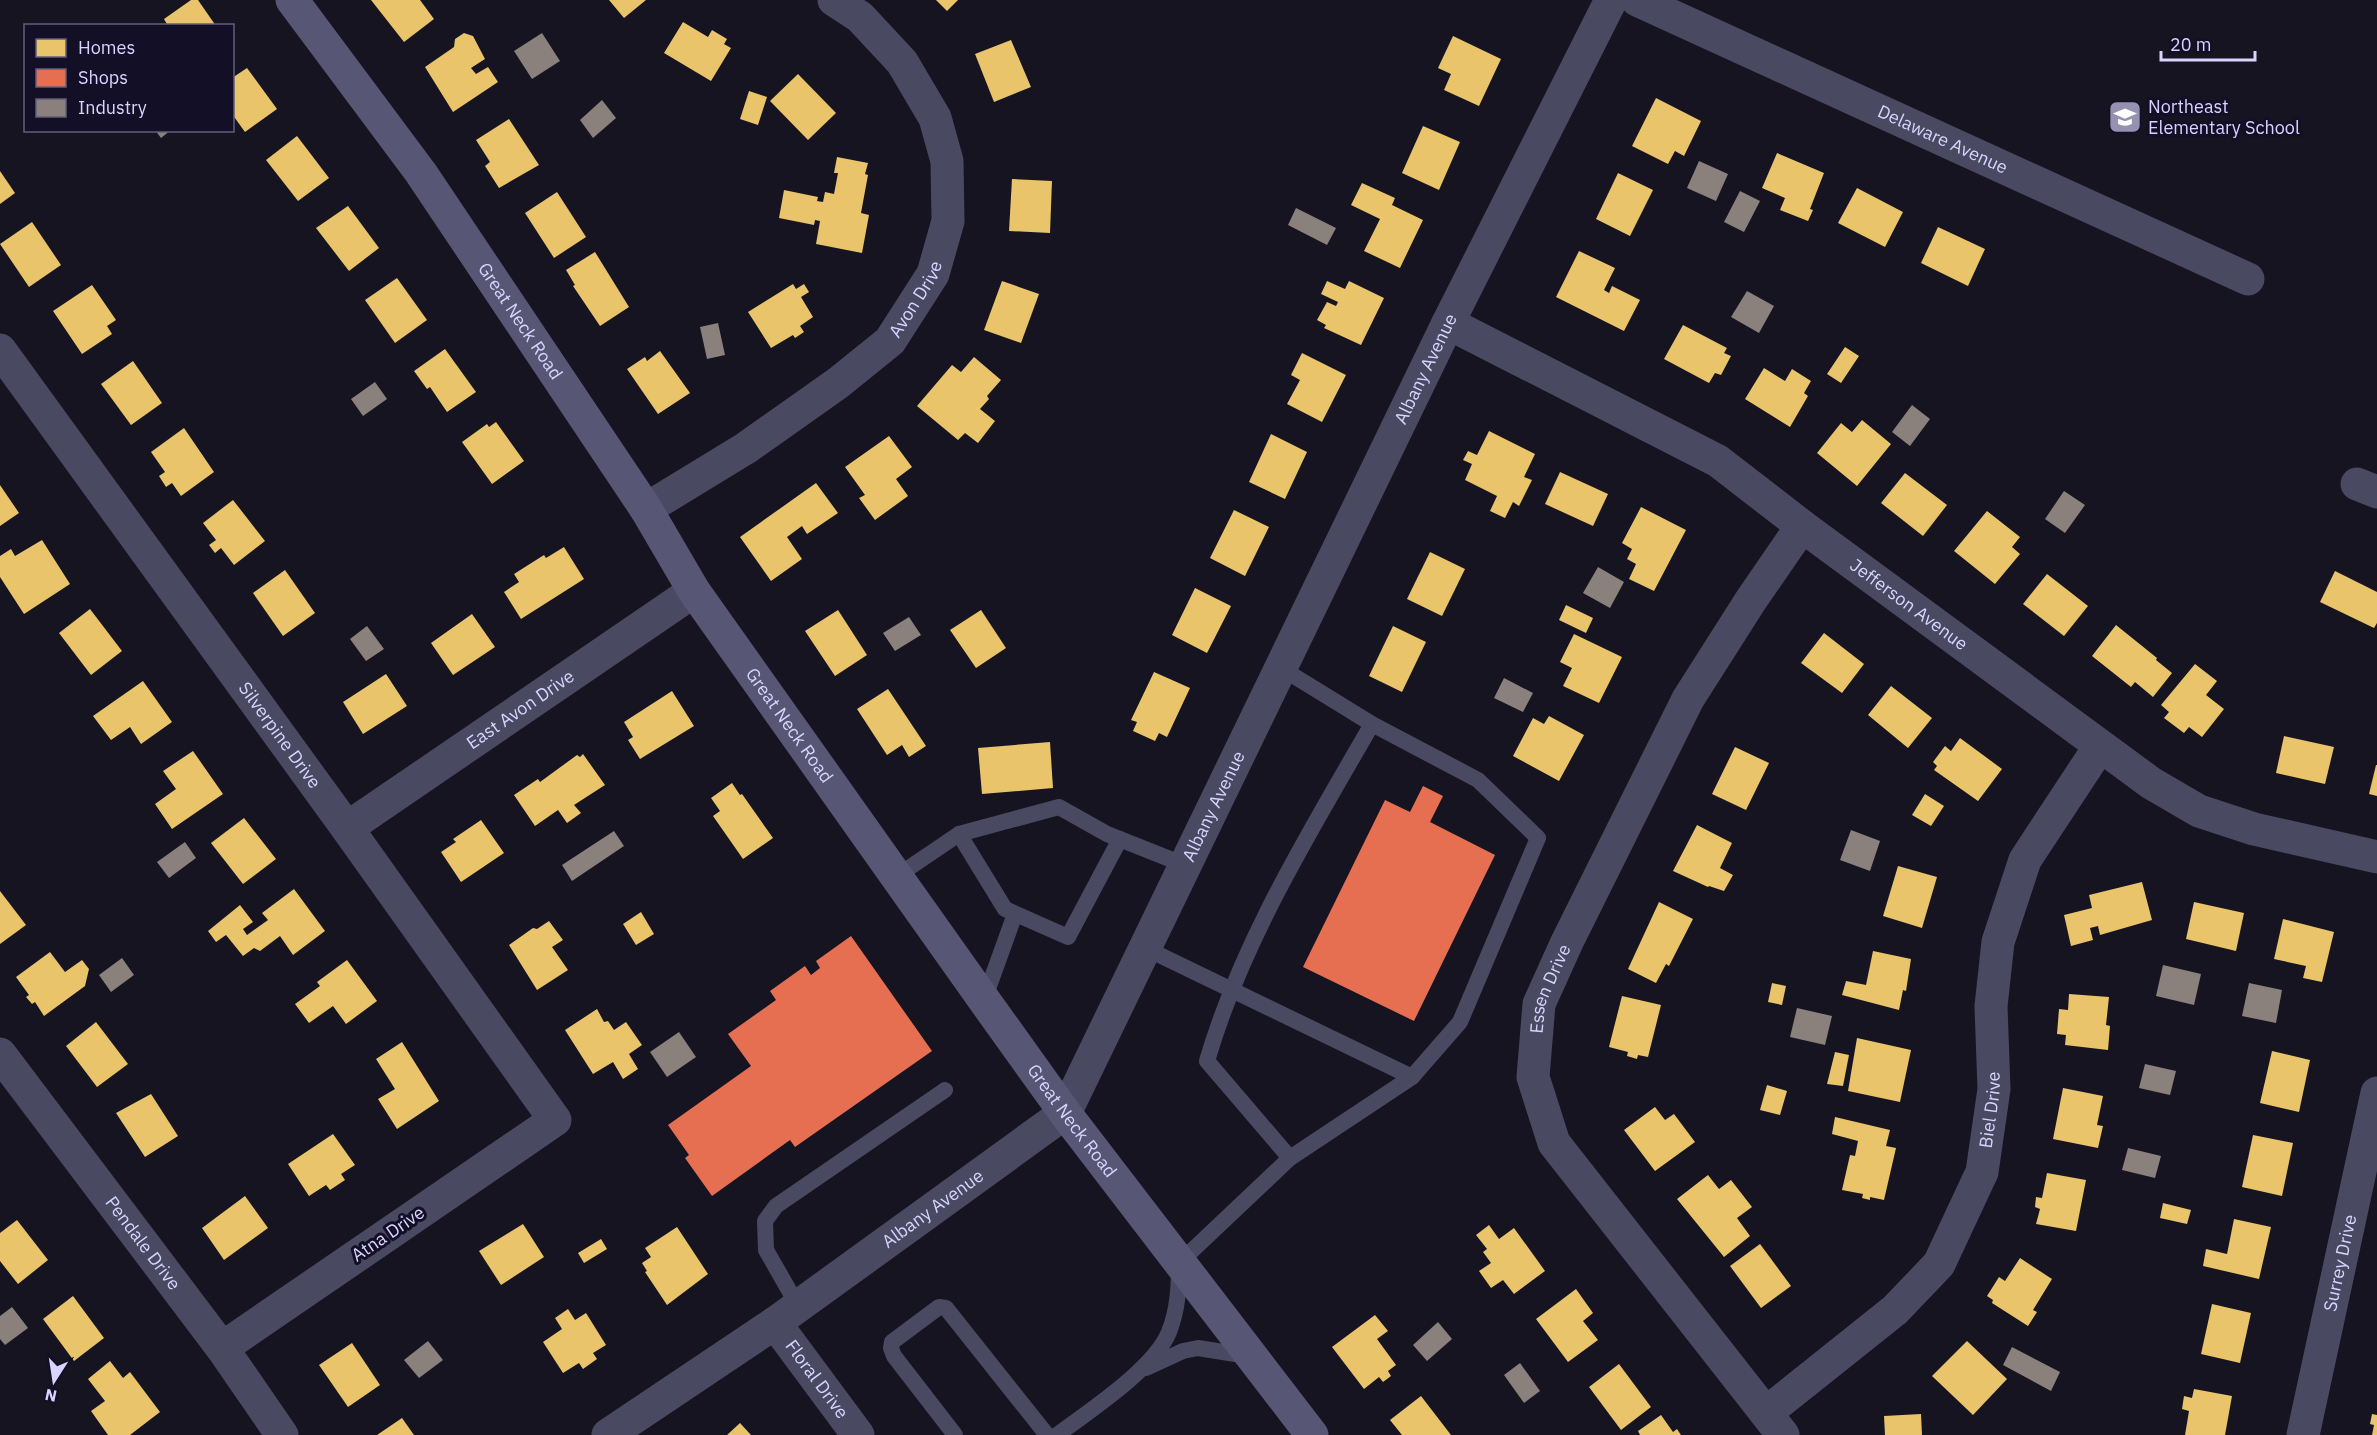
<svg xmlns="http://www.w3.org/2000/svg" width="2377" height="1435" font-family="'IBM Plex Sans',sans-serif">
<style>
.homes{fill:#e9c46a}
.shops{fill:#e76f51}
.industry{fill:#8a817c}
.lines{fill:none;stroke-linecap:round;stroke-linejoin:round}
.service{stroke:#4a4962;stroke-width:16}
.minor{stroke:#4a4962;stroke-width:33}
.tertiary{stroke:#4a4962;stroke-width:33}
.secondary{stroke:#575674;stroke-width:33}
.labels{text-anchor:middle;stroke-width:6;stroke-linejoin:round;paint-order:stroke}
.poi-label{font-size:18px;fill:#d9d4ff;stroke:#130f26;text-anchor:start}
.street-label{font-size:18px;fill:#d9d4ff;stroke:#130f26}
</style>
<rect width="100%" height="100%" fill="#161421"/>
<g class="homes">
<polygon points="191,0 198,0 216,26 168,26 164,19"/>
<polygon points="371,0 420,0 434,19 404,42"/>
<polygon points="609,0 646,0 624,18"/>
<polygon points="936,0 958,0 947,11"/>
<polygon points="683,22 708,37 712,30 727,39 724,44 731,48 711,81 664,53"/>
<polygon points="464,33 473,36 485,59 471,68 476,74 488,67 498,82 453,112 425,67 454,47 455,39"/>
<polygon points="1453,36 1501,59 1479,106 1444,90 1451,74 1438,68"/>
<polygon points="1011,40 1031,87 994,102 975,54"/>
<polygon points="247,68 277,109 245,132 232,114 232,78"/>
<polygon points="798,74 836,113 808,140 770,101"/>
<polygon points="749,91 767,97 758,125 740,119"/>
<polygon points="1656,98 1701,121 1684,156 1675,151 1668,164 1632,146"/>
<polygon points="509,119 539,165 499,188 485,166 490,162 476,140"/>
<polygon points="1423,126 1460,142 1439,190 1402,173"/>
<polygon points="297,136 329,178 298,201 266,160"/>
<polygon points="1777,153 1824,173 1810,209 1813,210 1808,221 1780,210 1785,198 1762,188"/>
<polygon points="837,157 868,163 865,174 868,175 861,213 869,215 862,253 816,244 820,221 815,220 814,225 779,218 784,190 818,197 817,201 823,202 825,192 834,194 838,173 834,173"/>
<polygon points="0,171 15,193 0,204"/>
<polygon points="1618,173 1653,190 1630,236 1596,219"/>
<polygon points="1012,179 1052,181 1050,233 1009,231"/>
<polygon points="1362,183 1395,198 1392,205 1423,220 1400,268 1364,251 1380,219 1351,205"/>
<polygon points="1857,188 1903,212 1885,247 1838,223"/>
<polygon points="557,192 586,237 554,258 525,213"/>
<polygon points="348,206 379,248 349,271 316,228"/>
<polygon points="32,222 61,265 29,287 0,244"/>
<polygon points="1938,227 1985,249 1968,286 1921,263"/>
<polygon points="1579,251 1615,268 1604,290 1609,293 1612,286 1640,300 1624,331 1556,297"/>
<polygon points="595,252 629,307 600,326 573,286 575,285 566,270"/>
<polygon points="397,278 427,320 395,343 365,300"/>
<polygon points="1002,281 1039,294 1021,343 984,330"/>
<polygon points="1327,281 1345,289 1349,281 1384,298 1361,345 1324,328 1326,325 1317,320 1327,302 1336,306 1338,302 1321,294"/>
<polygon points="793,284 796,289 804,284 809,292 801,297 813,317 800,326 804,332 795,338 793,335 771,348 748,312"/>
<polygon points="92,285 116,320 107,326 112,334 82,354 53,311"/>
<polygon points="1683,325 1727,348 1724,353 1731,356 1721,375 1715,373 1709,383 1664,359"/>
<polygon points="1845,347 1859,356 1841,383 1827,374"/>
<polygon points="445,349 476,392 447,412 430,387 427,389 414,371"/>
<polygon points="660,351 690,393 658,414 627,369 645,357 647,361"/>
<polygon points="1302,353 1346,375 1322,422 1287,404 1300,380 1291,375"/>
<polygon points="974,357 1001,380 987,396 989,399 980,409 995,421 978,443 965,433 958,440 917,406 952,365 961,372"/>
<polygon points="133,361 162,403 131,425 101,384"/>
<polygon points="1764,368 1785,381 1792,369 1811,381 1804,393 1808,396 1790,427 1745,399"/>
<polygon points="1862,420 1891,444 1857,486 1817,453 1841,423 1852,432"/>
<polygon points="496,422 524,461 492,484 462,442 487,424 489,427"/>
<polygon points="184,428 214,472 181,496 172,483 166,487 159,476 165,472 151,452"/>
<polygon points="1489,431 1535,454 1524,477 1532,480 1519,506 1513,502 1505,518 1490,511 1497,496 1465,480 1472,464 1463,460 1468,451 1477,455"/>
<polygon points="1271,434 1307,452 1285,499 1249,482"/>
<polygon points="889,436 912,467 896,479 908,496 875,520 859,498 865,495 845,467"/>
<polygon points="1560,472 1608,494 1593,526 1545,504"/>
<polygon points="1905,473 1947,505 1923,536 1881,503"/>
<polygon points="816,483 838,513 807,534 802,526 787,537 802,559 771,581 740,537"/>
<polygon points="0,485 19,513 0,526"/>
<polygon points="233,500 265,541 234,565 221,548 215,553 209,545 216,540 203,523"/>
<polygon points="1641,507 1686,530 1654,591 1629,579 1636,564 1627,559 1632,549 1622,543"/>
<polygon points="1234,510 1269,527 1245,576 1210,558"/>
<polygon points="1987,511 2020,537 2012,547 2020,554 1995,584 1954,551"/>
<polygon points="42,540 70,584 24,614 0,577 0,556 11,549 15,556"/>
<polygon points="564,547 584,579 521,619 504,592 519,582 514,574 544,555 546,558"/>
<polygon points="1430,552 1465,569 1442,616 1407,599"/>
<polygon points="285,570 315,613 283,636 253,593"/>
<polygon points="2335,571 2377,592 2377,623 2374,628 2320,602"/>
<polygon points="2047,574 2088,606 2064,636 2023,604"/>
<polygon points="1195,588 1231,606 1207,653 1172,635"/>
<polygon points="1566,605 1593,618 1586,633 1559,620"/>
<polygon points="90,609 122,651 91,675 59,633"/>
<polygon points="838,610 867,655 835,676 805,631"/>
<polygon points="981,610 1006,648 976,668 950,630"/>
<polygon points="472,614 495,647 453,675 431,643"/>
<polygon points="2116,625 2157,658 2156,660 2172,673 2153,697 2135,682 2131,687 2092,656"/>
<polygon points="1393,626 1426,642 1402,692 1369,676"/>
<polygon points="1824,633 1864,664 1842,693 1801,663"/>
<polygon points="1574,634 1622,657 1599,703 1563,686 1572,668 1560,662"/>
<polygon points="2195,664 2217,681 2206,695 2224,709 2202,737 2189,727 2184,733 2164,718 2169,712 2161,705"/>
<polygon points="1154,672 1190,688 1167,737 1159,733 1155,741 1133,731 1137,722 1131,720"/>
<polygon points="386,674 407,706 363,734 343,702"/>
<polygon points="143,681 172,722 141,744 130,727 111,740 93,716"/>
<polygon points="1891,686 1932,718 1908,748 1868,715"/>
<polygon points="888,689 926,746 909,757 902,745 887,755 857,709"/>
<polygon points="672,691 694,726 640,759 628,740 633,737 624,722"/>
<polygon points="1549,716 1584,735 1559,781 1513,756 1533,718 1544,724"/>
<polygon points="2284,736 2334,747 2325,784 2276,773"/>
<polygon points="1960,738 2002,769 1978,801 1934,770 1937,766 1933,762 1945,746 1951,751"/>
<polygon points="1050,742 1053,788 982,794 978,748"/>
<polygon points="1735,747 1769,763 1746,810 1712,794"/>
<polygon points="193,751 223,794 172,829 155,804 176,789 163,771"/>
<polygon points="583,754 605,785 574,805 581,813 567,823 558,810 535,826 514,795 538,779 540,782 577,755 580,757"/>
<polygon points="2376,765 2377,765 2377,796 2369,794"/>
<polygon points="732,783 740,795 742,794 773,838 743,859 713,816 720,811 711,798"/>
<polygon points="1925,794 1944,806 1931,826 1912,815"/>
<polygon points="244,818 276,859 243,884 211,843"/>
<polygon points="481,820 504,853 461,882 441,852 456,842 453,839"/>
<polygon points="1697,825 1732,843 1720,868 1733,875 1724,891 1709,886 1708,887 1673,871"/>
<polygon points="1898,866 1937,877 1922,928 1883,916"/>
<polygon points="2142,882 2152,920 2100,935 2098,926 2090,928 2093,940 2071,946 2064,915 2092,908 2089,895"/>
<polygon points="294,889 325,931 293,955 280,936 260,951 254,948 243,956 226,935 216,942 208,931 240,905 253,922 243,929 247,935 268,920 262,913"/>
<polygon points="0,891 26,925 0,944"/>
<polygon points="1659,902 1693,919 1669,966 1666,964 1656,983 1628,969"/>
<polygon points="2194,902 2244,913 2236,951 2186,939"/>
<polygon points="641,912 654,934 636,945 623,924"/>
<polygon points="2283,919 2334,932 2322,982 2303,978 2306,966 2274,959"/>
<polygon points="549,921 563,940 552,947 568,970 537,990 509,945 533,928 537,929"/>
<polygon points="1873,951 1911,959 1906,991 1903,990 1899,1010 1842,995 1846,981 1866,985"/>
<polygon points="50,952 65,972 82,960 89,969 85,986 44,1016 35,1002 32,1004 26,997 29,995 16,977"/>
<polygon points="347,960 377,1001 346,1024 333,1006 309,1023 295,1004 320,986 317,982"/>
<polygon points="1772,983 1786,986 1782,1005 1768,1002"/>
<polygon points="2069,994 2109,997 2106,1025 2110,1026 2108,1050 2065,1045 2066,1035 2057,1034 2059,1009 2068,1010"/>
<polygon points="1622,996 1661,1005 1648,1057 1638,1055 1637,1059 1627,1056 1628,1052 1609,1047"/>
<polygon points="597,1009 604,1022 608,1021 614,1030 626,1022 642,1045 629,1054 638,1069 623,1079 613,1062 593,1074 565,1030"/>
<polygon points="96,1022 128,1064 97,1087 66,1046"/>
<polygon points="1857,1038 1911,1050 1900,1102 1848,1091"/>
<polygon points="402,1042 439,1101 397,1129 378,1099 395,1089 376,1059"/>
<polygon points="2272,1051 2310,1060 2299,1112 2260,1103"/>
<polygon points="1835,1052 1849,1055 1843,1086 1827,1084"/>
<polygon points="1767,1085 1787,1091 1780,1115 1760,1110"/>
<polygon points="2063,1088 2103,1096 2097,1125 2103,1126 2098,1148 2053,1139"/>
<polygon points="151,1094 178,1136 145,1157 116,1113"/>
<polygon points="1655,1107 1665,1120 1674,1114 1695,1142 1655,1171 1624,1130"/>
<polygon points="1835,1117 1890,1130 1886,1146 1896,1148 1884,1200 1870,1197 1870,1200 1862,1198 1863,1194 1842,1190 1850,1155 1855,1156 1858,1141 1832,1134"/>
<polygon points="333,1134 355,1165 341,1174 345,1180 330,1190 326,1185 309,1196 288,1164"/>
<polygon points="2253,1135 2293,1143 2282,1196 2242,1187"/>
<polygon points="2047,1173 2086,1180 2076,1231 2036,1224 2040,1209 2035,1207 2036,1197 2042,1198"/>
<polygon points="1708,1175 1719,1189 1731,1180 1752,1207 1737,1218 1750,1236 1724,1257 1677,1199"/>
<polygon points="245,1196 268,1228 224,1260 202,1228"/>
<polygon points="2163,1203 2191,1210 2187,1224 2160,1218"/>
<polygon points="2234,1219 2271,1227 2259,1279 2203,1266 2206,1249 2227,1254"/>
<polygon points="17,1220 48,1260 18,1284 0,1261 0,1233"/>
<polygon points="523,1224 544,1257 501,1285 479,1251"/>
<polygon points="1489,1225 1499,1239 1514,1228 1545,1271 1514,1294 1503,1280 1491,1288 1479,1271 1491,1263 1483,1252 1487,1249 1476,1235"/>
<polygon points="677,1227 708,1274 667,1305 645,1272 647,1271 642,1263 651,1257 645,1248"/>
<polygon points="601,1239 607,1249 584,1263 578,1253"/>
<polygon points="1760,1244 1791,1286 1761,1308 1730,1266"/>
<polygon points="2020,1258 2052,1279 2033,1310 2037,1312 2028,1326 1992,1303 1993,1300 1987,1296 1999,1277 2005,1281"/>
<polygon points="1576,1289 1593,1313 1583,1321 1598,1340 1568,1362 1536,1319"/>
<polygon points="73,1296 104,1338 74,1361 43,1319"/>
<polygon points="2212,1304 2251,1313 2240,1363 2201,1354"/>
<polygon points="568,1309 575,1320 586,1313 606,1345 593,1353 597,1359 583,1369 579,1363 563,1373 543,1342 562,1329 555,1318"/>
<polygon points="1375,1315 1388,1331 1377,1339 1396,1365 1388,1371 1391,1376 1383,1382 1379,1377 1364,1389 1332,1347"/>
<polygon points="1967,1341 2007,1379 1973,1415 1932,1376"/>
<polygon points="352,1343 380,1385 348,1407 319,1365"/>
<polygon points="110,1361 123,1378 130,1372 160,1412 130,1435 108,1435 91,1411 105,1401 88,1379"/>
<polygon points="1619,1364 1651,1407 1621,1430 1589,1387"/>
<polygon points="2194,1389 2232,1396 2225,1435 2185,1435 2189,1411 2182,1409 2184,1396 2192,1398"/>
<polygon points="1421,1396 1451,1435 1402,1435 1390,1420"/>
<polygon points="1921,1414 1922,1435 1885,1435 1884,1416"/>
<polygon points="2372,1414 2377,1415 2377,1435 2372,1435 2374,1425 2370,1424"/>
<polygon points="1661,1415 1673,1432 1677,1429 1681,1435 1640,1435 1638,1431"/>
<polygon points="402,1418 414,1435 377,1435"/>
<polygon points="740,1423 751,1435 727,1435"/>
</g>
<g class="shops">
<polygon points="1423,786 1443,796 1430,822 1495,855 1414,1021 1303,967 1385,800 1410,812"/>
<polygon points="851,936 932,1051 795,1147 790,1140 712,1196 685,1158 689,1155 668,1125 751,1066 728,1034 776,1000 770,991 805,966 811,975 820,968 816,961"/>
</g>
<g class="industry">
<polygon points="542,33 560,61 532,79 514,51"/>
<polygon points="602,100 616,118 593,138 580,120"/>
<polygon points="155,130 171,130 161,138"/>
<polygon points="1699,161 1728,174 1716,201 1687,188"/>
<polygon points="1740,191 1760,201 1744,232 1724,222"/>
<polygon points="1296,208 1336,228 1327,245 1288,225"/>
<polygon points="1747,291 1774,306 1759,333 1731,317"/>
<polygon points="718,323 725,355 707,359 700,327"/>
<polygon points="375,382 387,399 363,416 351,399"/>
<polygon points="1912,405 1930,419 1910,446 1892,432"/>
<polygon points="2064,491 2085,505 2065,533 2045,519"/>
<polygon points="1598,567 1624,582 1610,608 1583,593"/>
<polygon points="909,617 921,635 895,651 883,633"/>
<polygon points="367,626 384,649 366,661 350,639"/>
<polygon points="1504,678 1533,693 1523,712 1494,698"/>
<polygon points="1851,830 1880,841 1870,871 1840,860"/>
<polygon points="614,831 624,846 572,881 562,865"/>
<polygon points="185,842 196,858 169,878 157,862"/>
<polygon points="122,958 134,975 111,992 99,975"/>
<polygon points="2163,965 2201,974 2194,1005 2156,996"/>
<polygon points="2249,983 2282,990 2276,1023 2242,1016"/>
<polygon points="1797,1008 1832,1016 1825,1045 1790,1037"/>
<polygon points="679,1032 696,1057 667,1077 650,1052"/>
<polygon points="2145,1064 2176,1071 2170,1095 2139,1088"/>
<polygon points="2128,1148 2161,1156 2155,1178 2122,1170"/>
<polygon points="12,1307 28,1328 5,1345 0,1339 0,1316"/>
<polygon points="1438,1322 1452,1339 1427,1361 1413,1345"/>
<polygon points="428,1341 443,1360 419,1378 404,1360"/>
<polygon points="2012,1347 2060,1372 2051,1391 2003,1365"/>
<polygon points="1520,1363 1540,1391 1524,1403 1504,1375"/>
</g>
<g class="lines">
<g class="service">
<path d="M 1281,668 L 1372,724 C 1310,832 1242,941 1207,1061 L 1290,1158"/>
<polyline points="959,834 1005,909 1068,937 1120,839"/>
<polyline points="897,876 959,834 1059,807 1107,834 1185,865"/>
<polyline points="1145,948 1412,1077"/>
<polyline points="984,1000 1015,914"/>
<polyline points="798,1306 766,1250 765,1221 776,1206 945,1090"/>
<polyline points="1146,1368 1183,1351 1198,1348 1248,1356"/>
<polyline points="955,1435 894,1356 891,1348 892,1342 939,1307 946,1308 1047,1435"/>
<path d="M 1057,1435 C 1089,1411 1154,1369 1169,1332 C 1178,1309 1179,1287 1179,1263 L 1290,1158 L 1412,1077 L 1460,1022 L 1538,838 L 1478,780 L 1372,724"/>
</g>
<g class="minor">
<path id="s1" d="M 1637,0 L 2248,279"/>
<path id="s2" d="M 1448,323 L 1718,461 L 1802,526 L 2151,783 L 2199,811 L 2254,829 L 2377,857"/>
<path id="s3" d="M 0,350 L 347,828 L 555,1120 L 222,1348"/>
<polyline points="2357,484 2377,492"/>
<path id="s4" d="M 646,509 L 746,448 L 838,383 L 890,341 L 933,274 L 948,221 L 947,161 L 935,118 L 902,62 L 860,17 L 834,0"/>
<path id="s5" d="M 347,828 L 694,591"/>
<path id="s6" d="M 0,1054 L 222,1348 L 282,1435"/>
<path id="s7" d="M 775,1323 L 858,1435"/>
<path id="s8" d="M 1766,1413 L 1895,1310 L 1939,1264 L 1982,1172 L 1994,1089 L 1991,1006 L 1998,942 L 2025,860 L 2100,746"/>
<path id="s9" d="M 1783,1435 L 1554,1143 L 1533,1077 L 1539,1004 L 1567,942 L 1688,699 L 1751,600 L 1802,526"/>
<path id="s10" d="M 2303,1435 L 2377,1093"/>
</g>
<path class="tertiary" id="s11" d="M 608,1435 L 775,1323 L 1065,1113 L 1448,323 L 1611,0"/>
<path class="secondary" id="s12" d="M 292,0 L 421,173 L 646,509 L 694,591 L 984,1000 L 1065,1113 L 1312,1435"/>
</g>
<defs>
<g id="school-square" transform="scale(1.725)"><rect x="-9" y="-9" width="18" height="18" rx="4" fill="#9591b1" stroke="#130f26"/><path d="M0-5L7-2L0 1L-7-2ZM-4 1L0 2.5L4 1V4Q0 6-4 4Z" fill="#fff"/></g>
</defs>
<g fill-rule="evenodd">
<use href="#school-square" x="2125" y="117"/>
</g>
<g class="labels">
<g class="poi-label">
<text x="2148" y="113">Northeast<tspan x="2148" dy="21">Elementary School</tspan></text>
</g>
<g class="street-label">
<text dy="6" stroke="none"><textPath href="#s1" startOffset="336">Delaware Avenue</textPath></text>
<text dy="6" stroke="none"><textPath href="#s4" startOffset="346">Avon Drive</textPath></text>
<text dy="6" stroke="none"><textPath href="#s12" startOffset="394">Great Neck Road</textPath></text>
<text dy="6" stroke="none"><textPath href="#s11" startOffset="1386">Albany Avenue</textPath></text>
<text dy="6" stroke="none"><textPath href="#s2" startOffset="542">Jefferson Avenue</textPath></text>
<text dy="6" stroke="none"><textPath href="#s5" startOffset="210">East Avon Drive</textPath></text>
<text dy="6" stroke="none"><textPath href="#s12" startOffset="880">Great Neck Road</textPath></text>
<text dy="6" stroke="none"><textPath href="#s3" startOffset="476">Silverpine Drive</textPath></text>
<text dy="6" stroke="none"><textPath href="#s11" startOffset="900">Albany Avenue</textPath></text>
<text dy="6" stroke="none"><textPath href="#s9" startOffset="531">Essen Drive</textPath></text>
<text dy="6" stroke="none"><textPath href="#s8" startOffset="393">Biel Drive</textPath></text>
<text dy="6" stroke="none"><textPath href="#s12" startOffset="1366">Great Neck Road</textPath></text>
<text dy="6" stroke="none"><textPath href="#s11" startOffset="396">Albany Avenue</textPath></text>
<text transform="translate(388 1234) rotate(-34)" y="6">Atna Drive</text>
<text dy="6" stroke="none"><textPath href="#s6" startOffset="237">Pendale Drive</textPath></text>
<text dy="6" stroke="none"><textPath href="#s10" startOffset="176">Surrey Drive</textPath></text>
<text dy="6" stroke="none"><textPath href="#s7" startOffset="70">Floral Drive</textPath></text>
</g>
</g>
<rect x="24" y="24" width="210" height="108" fill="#130f26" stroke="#625e7d" stroke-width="1.5"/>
<rect x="36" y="39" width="30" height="18" fill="#e9c46a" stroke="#625e7d" stroke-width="1.5"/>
<text x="78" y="54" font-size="18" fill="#d9d4ff">Homes</text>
<rect x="36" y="69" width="30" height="18" fill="#e76f51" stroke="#625e7d" stroke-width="1.5"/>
<text x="78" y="84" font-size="18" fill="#d9d4ff">Shops</text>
<rect x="36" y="99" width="30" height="18" fill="#8a817c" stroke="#625e7d" stroke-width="1.5"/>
<text x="78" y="114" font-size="18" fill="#d9d4ff">Industry</text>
<g transform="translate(54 1381) rotate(192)" stroke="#130f26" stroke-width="4.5" paint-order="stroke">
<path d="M0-4.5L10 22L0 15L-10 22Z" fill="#d9d4ff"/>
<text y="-9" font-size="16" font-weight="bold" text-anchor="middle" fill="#d9d4ff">N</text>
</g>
<path d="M2161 51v9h94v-9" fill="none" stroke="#d9d4ff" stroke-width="3"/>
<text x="2170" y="51" font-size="18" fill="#d9d4ff" stroke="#130f26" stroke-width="4.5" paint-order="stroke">20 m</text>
</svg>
